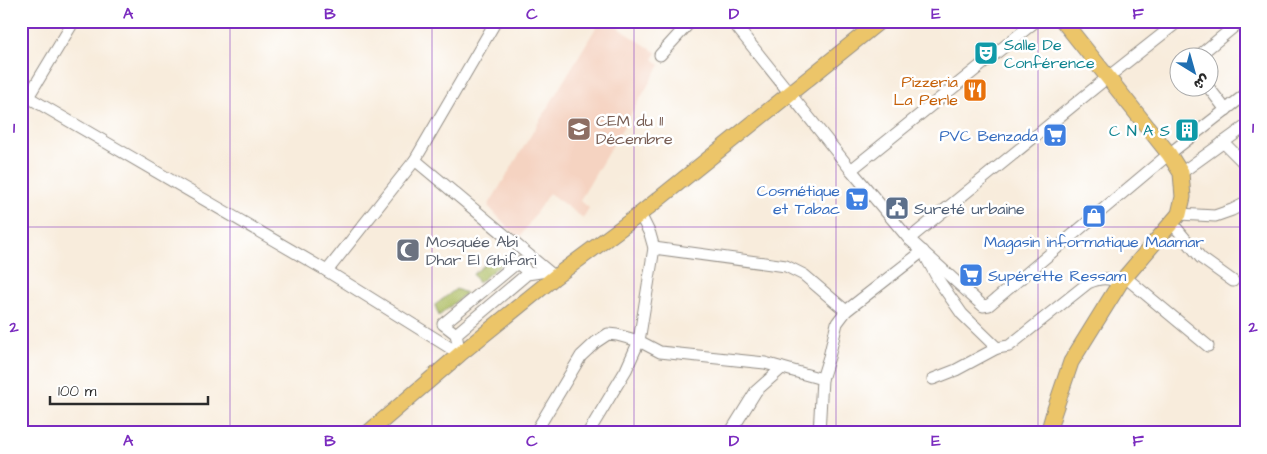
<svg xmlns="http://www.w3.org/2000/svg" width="1267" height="454" font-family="'Architects Daughter','Playpen Sans Arabic',sans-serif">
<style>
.built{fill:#f5d3c1}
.green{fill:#acbc60;stroke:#6c7446}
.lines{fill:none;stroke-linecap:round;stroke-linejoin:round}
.minor-casing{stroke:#928c84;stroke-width:13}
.major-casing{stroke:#928c84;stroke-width:17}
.minor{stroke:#fff;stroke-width:11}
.major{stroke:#ecc569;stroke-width:15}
.grid{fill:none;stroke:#7b2cbf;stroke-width:1;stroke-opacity:0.55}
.labels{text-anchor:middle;stroke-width:5;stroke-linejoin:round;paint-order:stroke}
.culture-label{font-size:16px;fill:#0d838f;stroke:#fff;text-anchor:start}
.food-label{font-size:16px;fill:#c56008;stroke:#fff;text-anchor:end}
.education-label{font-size:16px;fill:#785e54;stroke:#fff;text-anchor:start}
.shop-label{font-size:16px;fill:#366cbe;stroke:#fff;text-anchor:end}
.service-label{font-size:16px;fill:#4e5e75;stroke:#fff;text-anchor:start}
.worship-label{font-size:16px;fill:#5b616d;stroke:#fff;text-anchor:start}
.neatline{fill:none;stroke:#7b2cbf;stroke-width:2}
.grid-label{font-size:16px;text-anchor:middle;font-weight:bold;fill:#7b2cbf}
</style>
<rect width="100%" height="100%" fill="#fff"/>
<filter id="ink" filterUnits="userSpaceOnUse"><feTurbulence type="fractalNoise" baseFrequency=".02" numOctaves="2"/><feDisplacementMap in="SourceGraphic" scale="10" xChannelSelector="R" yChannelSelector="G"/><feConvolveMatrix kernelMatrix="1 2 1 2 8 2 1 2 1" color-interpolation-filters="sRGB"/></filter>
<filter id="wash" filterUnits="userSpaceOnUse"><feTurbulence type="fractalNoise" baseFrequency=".0096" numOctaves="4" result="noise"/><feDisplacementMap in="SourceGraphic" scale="20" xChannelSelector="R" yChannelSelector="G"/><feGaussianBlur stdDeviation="1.12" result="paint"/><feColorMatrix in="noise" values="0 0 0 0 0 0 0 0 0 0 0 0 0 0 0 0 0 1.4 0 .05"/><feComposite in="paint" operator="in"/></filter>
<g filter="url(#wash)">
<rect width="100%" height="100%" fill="#f8ecdc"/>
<polygon class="built" points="600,21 608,21 657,53 653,59 660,65 580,200 589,208 583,218 549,193 519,239 488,206"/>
<g class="green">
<polygon points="496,256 505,261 478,283 473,274"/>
<polygon points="456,289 466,293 439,316 435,305"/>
</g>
</g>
<g filter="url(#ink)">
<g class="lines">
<g class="minor-casing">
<g id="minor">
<polyline points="732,21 851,170 909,239 983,306 989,305 1169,154 1246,94"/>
<polyline points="660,55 691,21"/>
<polyline points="1196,58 1241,21"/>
<polyline points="1209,88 1226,110"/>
<polyline points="21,93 327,271 460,354"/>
<polyline points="28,97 74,21"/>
<polyline points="1223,142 1246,165"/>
<polyline points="415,160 555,277"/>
<polyline points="851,170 1036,21"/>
<polyline points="1181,173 1246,126"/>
<polyline points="1179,214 1215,216 1232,210 1246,203"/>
<polyline points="1172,223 1201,258 1233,281"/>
<polyline points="909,239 1108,77 1179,21"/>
<polyline points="654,248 786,266 804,275 846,311"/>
<path d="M 927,259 L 939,281 L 962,314 L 997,348 L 1009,346 L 1088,283 C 1100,278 1108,277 1120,283"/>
<polyline points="327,271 415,160 496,21"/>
<polyline points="1125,277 1208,346"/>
<polyline points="456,334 443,324 517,263 525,269 527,274"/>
<polyline points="460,354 456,334 527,274 547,271"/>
<polyline points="822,379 829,357 837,323 846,311 923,251"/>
<polyline points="933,379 956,370 997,348"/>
<polyline points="535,433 581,356 596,342 608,334 617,335 639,341 660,352 765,363 822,379 819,433"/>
<polyline points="588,433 626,370 639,341 654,248 650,234 640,214"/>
<polyline points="730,433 756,391 782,368"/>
</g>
</g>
<g class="major-casing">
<g id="major">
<polyline points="368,433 460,354 555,277 640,214 880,21"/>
<polyline points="1048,433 1054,412 1071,362 1120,283 1179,214 1183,197 1181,173 1169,154 1063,21"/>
</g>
</g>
<use href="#minor" class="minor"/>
<use href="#major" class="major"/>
</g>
</g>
<path class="grid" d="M 230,21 L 230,433M 432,21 L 432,433M 634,21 L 634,433M 836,21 L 836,433M 1038,21 L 1038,433M 21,227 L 1246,227"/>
<defs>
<g id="theatre-square" transform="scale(1.25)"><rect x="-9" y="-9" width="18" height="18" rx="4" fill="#0f9aa8" stroke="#fff"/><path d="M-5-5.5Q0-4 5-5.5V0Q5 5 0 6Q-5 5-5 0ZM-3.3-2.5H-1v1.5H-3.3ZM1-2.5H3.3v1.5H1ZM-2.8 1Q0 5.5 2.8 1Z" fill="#fff"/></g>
<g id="restaurant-square" transform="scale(1.25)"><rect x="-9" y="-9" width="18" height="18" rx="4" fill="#e8710a" stroke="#fff"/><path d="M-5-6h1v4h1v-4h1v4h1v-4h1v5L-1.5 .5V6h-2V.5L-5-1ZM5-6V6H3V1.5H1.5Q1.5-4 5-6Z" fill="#fff"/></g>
<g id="school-square" transform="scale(1.25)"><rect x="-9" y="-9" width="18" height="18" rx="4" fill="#8d6e63" stroke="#fff"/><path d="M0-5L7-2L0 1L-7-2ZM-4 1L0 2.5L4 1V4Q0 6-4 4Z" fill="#fff"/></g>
<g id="building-square" transform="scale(1.25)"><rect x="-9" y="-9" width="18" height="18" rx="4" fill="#0f9aa8" stroke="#fff"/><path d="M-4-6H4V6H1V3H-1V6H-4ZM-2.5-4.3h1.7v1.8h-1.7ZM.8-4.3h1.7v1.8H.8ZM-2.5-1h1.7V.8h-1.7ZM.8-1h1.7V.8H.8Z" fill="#fff"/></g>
<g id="supermarket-square" transform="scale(1.25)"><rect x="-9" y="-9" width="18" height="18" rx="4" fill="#3f7fe0" stroke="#fff"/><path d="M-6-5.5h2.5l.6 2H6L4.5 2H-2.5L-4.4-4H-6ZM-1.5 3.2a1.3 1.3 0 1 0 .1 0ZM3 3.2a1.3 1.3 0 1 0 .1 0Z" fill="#fff"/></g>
<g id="civic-square" transform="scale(1.25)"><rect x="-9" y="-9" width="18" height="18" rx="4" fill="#5c6f8a" stroke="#fff"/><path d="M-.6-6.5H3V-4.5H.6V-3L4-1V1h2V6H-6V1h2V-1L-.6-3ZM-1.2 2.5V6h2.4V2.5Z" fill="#fff"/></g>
<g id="shop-square" transform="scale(1.25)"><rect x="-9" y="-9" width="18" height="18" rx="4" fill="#3f7fe0" stroke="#fff"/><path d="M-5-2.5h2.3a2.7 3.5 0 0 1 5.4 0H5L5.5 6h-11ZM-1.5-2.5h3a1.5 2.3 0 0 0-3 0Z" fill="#fff"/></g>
<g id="mosque-square" transform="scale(1.25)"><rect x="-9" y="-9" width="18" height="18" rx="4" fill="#6b7280" stroke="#fff"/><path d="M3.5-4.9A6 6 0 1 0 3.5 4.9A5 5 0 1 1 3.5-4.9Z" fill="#fff"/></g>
</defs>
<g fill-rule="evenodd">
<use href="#theatre-square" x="986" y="53"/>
<use href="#restaurant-square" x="975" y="90"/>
<use href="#school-square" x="579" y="129"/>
<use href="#building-square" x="1187" y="130"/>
<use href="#supermarket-square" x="1055" y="135"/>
<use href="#supermarket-square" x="857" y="199"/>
<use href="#civic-square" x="897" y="208"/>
<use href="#shop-square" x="1094" y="216"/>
<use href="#mosque-square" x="408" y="250"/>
<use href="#supermarket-square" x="971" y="275"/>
</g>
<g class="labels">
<g class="culture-label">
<text x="1004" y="50">Salle De<tspan x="1004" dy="18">Conférence</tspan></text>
<text x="1170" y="136" text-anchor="end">C N A S</text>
</g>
<g class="food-label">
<text x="958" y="87">Pizzeria<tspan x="958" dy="18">La Perle</tspan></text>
</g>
<g class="education-label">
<text x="596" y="126">CEM du 11<tspan x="596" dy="18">Décembre</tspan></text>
</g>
<g class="shop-label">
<text x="1038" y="141">PVC Benzada</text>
<text x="840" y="196">Cosmétique<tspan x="840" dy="18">et Tabac</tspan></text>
<text x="1094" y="247" text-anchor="middle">Magasin informatique Maamar</text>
<text x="988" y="281" text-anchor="start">Supérette Ressam</text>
</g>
<g class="service-label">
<text x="914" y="214">Sureté urbaine</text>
</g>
<g class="worship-label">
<text x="426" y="247">Mosquée Abi<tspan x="426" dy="18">Dhar El Ghifari</tspan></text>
</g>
</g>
<rect width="1267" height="454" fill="none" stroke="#fff" stroke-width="55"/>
<g transform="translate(1194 72) rotate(143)"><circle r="24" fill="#ffffff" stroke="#aaaaaa"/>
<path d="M0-4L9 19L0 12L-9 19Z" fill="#1f6fb2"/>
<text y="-8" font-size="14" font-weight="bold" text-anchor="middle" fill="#2b2b2b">ش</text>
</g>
<path d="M50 396v8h158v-8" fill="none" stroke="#2b2b2b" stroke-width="2.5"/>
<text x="58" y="396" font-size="15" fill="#2b2b2b" stroke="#ffffff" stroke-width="4" paint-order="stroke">100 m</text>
<rect x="28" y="28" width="1212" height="398" class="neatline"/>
<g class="grid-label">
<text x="128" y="19">A</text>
<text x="330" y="19">B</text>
<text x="532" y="19">C</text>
<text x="734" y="19">D</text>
<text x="936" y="19">E</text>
<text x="1138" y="19">F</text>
<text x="14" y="133">1</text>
<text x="1253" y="133">1</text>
<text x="14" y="332">2</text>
<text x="1253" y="332">2</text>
<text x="128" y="446">A</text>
<text x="330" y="446">B</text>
<text x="532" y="446">C</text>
<text x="734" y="446">D</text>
<text x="936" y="446">E</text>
<text x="1138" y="446">F</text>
</g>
</svg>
